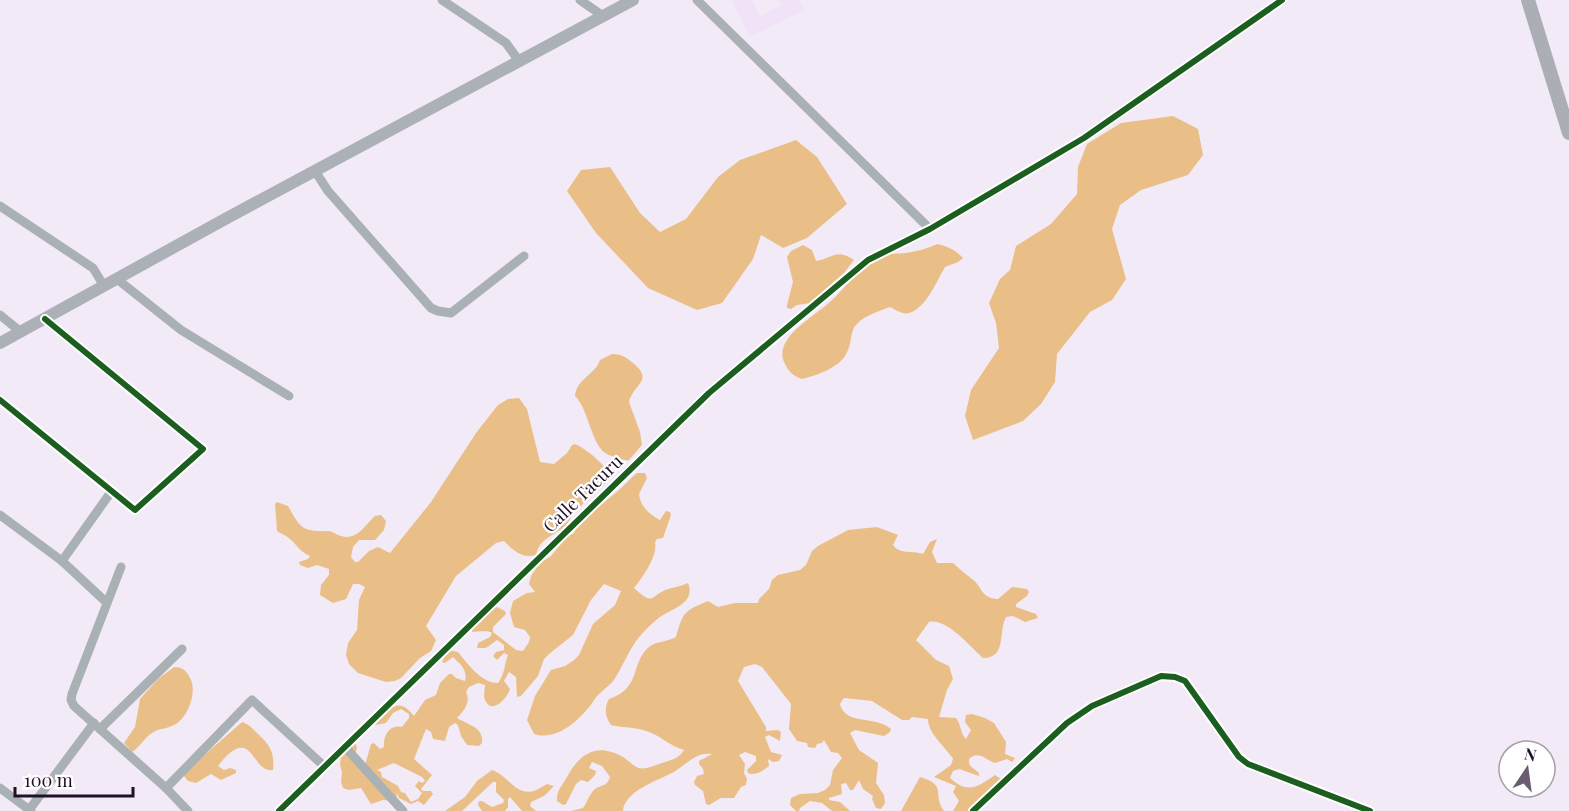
<svg xmlns="http://www.w3.org/2000/svg" width="1569" height="811" font-family="'Playfair Display',serif">
<style>
.built{fill:#f0e2f7}
.forest{fill:#e9bf87;fill-rule:evenodd}
.lines{fill:none;stroke-linecap:round;stroke-linejoin:round}
.minor{stroke:#a9b1b4;stroke-width:9}
.major{stroke:#abb1b7;stroke-width:12}
.highway{stroke:#abaeb4;stroke-width:14}
.cycleway-casing{stroke:#fff;stroke-width:10}
.cycleway{stroke:#1b5e20;stroke-width:6}
.labels{text-anchor:middle;stroke-width:4.5;stroke-linejoin:round;paint-order:stroke}
.street-label{font-size:18px;fill:#201127;stroke:#fff}
</style>
<rect width="100%" height="100%" fill="#f3eaf7"/>
<polygon class="built" points="731,0 752,0 760,16 782,5 780,0 799,0 804,10 750,37"/>
<g class="forest">
<polygon points="1173,116 1198,129 1203,155 1188,175 1141,190 1120,205 1112,229 1126,279 1112,300 1090,312 1057,354 1055,382 1041,404 1023,421 973,440 965,416 971,390 999,348 996,323 989,303 1000,279 1010,270 1016,246 1051,224 1077,194 1078,167 1087,144 1121,123"/>
<polygon points="796,140 817,157 847,204 807,238 783,248 761,235 753,259 722,303 697,310 648,288 596,233 567,191 581,170 610,167 640,213 660,232 686,219 718,177 740,160"/>
<path d="M 937,244 C 947,246 956,250 963,258 L 958,262 L 945,267 C 937,281 925,309 909,313 C 903,315 896,310 890,307 C 880,311 865,315 857,324 C 850,330 852,342 848,350 C 842,367 818,375 802,379 C 793,376 789,372 785,364 C 771,339 815,316 830,302 C 846,287 859,268 878,258 C 887,253 897,254 906,253 C 917,251 927,249 937,244 Z"/>
<path d="M 803,245 L 812,250 L 816,261 C 833,258 836,248 854,260 L 844,273 L 810,303 L 797,305 L 791,309 L 787,308 L 787,305 L 793,282 L 787,257 L 791,251 Z"/>
<path d="M 612,354 C 621,354 626,357 633,363 C 655,381 633,384 629,402 L 640,432 L 642,445 L 629,460 C 623,461 622,459 616,457 C 613,456 610,456 607,454 C 591,446 589,409 575,396 C 576,379 595,375 600,360 Z"/>
<path d="M 519,398 L 527,409 L 540,462 L 554,464 L 567,453 L 572,445 L 575,444 C 590,451 602,463 612,476 L 609,480 L 572,514 C 568,531 548,534 540,545 C 538,548 537,551 536,555 C 522,559 513,550 504,541 L 496,543 L 456,576 L 426,626 L 436,640 L 431,651 L 420,658 L 401,678 L 395,681 L 386,682 L 358,673 L 349,664 L 346,655 L 348,643 L 357,630 L 359,600 L 365,587 L 359,584 L 353,584 L 346,599 L 333,603 L 320,595 L 321,585 L 329,575 L 329,569 L 317,565 L 308,568 L 300,565 L 299,562 L 308,559 L 310,556 C 298,550 299,547 290,539 C 286,535 281,534 277,531 L 275,504 L 277,502 L 288,506 C 300,528 303,532 328,531 C 333,531 336,535 341,536 C 357,541 365,525 375,516 L 381,515 L 386,521 L 384,530 L 375,540 L 359,540 L 353,547 L 351,557 L 355,562 L 358,562 L 369,551 L 378,547 L 390,553 L 431,502 L 476,433 L 498,405 L 508,399 Z"/>
<path d="M 637,473 L 645,473 L 647,478 L 639,494 C 640,506 650,515 660,520 L 666,511 L 670,512 L 671,515 L 663,538 L 657,539 L 655,542 C 658,556 643,577 634,588 C 655,607 649,596 668,589 C 675,587 681,586 688,583 C 696,603 673,608 660,617 C 652,623 646,629 640,636 C 629,649 623,666 614,680 C 609,686 603,690 597,696 C 594,699 593,703 589,707 C 577,722 556,741 534,734 L 527,720 L 535,696 L 551,670 L 565,666 L 574,660 L 579,655 L 593,624 L 615,605 L 621,591 L 604,584 L 591,600 L 573,635 L 549,654 L 544,659 L 538,676 L 521,696 L 517,697 L 516,677 L 509,672 L 504,681 L 510,689 C 508,697 492,716 485,700 C 483,696 485,689 485,685 L 478,683 L 469,687 L 466,692 C 471,702 464,711 457,718 C 468,725 484,727 482,743 L 479,746 L 467,745 L 461,736 L 458,725 L 455,723 L 449,727 L 445,741 L 433,739 L 431,732 L 426,729 L 414,759 L 432,775 L 421,789 L 423,791 L 431,791 L 433,794 L 424,805 L 418,801 L 411,804 L 399,798 L 397,793 L 396,801 L 383,800 L 371,804 L 361,788 L 349,790 L 343,788 L 341,782 L 342,773 L 340,764 L 341,757 L 355,742 L 357,748 L 355,754 L 365,765 L 371,744 L 374,743 L 380,749 L 384,747 C 383,736 389,724 402,727 L 409,718 L 409,714 L 401,709 L 393,713 L 386,723 L 375,725 C 377,719 380,717 385,713 C 397,702 404,703 414,716 L 425,700 L 436,695 L 440,683 L 449,674 L 452,674 L 456,678 L 465,681 C 468,670 460,664 453,657 L 445,663 L 442,662 L 448,650 L 458,652 C 468,664 481,683 498,683 C 505,674 504,665 508,655 L 504,653 L 497,660 L 493,656 L 496,652 L 504,650 L 504,645 L 497,640 L 486,648 L 477,648 L 478,643 L 490,637 L 492,633 C 487,630 478,632 472,632 L 473,628 C 481,621 487,611 497,607 L 505,611 L 506,614 L 493,627 L 493,632 L 516,650 L 523,651 L 529,642 L 530,637 L 525,630 L 514,627 L 510,613 L 513,601 L 527,593 L 535,592 L 529,584 L 531,576 L 540,563 L 551,556 L 568,535 L 573,534 C 584,515 603,504 619,490 C 626,484 630,478 637,473 ZM 394,763 L 422,777 L 425,781 L 422,783 L 419,781 L 415,786 L 422,793 L 418,799 L 411,802 L 405,793 L 401,792 L 398,786 L 382,777 L 381,772 L 377,770 Z"/>
<path d="M 877,527 L 898,535 L 893,545 C 900,555 912,550 923,554 L 930,542 L 937,539 L 932,552 L 937,563 L 953,563 C 959,569 966,574 972,579 C 983,587 980,598 998,599 L 1012,587 L 1027,589 L 1029,592 L 1027,596 L 1016,604 L 1016,607 L 1036,614 L 1038,618 L 1025,622 L 1013,616 L 1006,617 C 998,632 1007,658 983,658 C 970,647 947,618 929,622 L 916,640 L 936,660 L 949,666 L 953,679 L 947,690 L 939,717 L 956,718 C 961,724 961,735 966,739 L 971,730 L 965,722 L 966,715 L 972,714 L 985,718 L 994,723 L 1006,742 L 1005,754 L 1015,758 L 1012,762 L 1007,759 L 995,763 C 985,759 978,750 969,759 C 968,767 974,768 979,773 L 979,776 L 959,769 L 953,771 L 950,778 C 968,795 979,786 995,775 L 1001,779 L 969,811 L 953,811 L 959,801 L 953,792 L 956,786 L 934,777 L 951,765 L 953,759 C 945,746 928,734 928,719 L 912,717 L 909,720 L 902,720 L 872,701 L 844,698 L 840,704 C 845,726 876,715 891,729 L 890,732 L 884,736 L 855,730 L 850,733 L 859,750 L 878,763 L 876,783 L 884,795 L 885,803 L 881,809 L 876,808 L 872,799 L 873,796 L 863,789 L 859,780 L 853,790 L 850,790 L 846,783 L 841,784 L 842,794 L 829,798 L 829,800 L 840,802 L 850,811 L 832,811 L 822,803 L 810,801 L 800,808 L 799,811 L 796,811 L 790,805 L 791,798 L 800,794 L 818,793 L 825,790 L 830,785 L 833,770 L 842,758 L 838,753 L 831,752 L 824,740 L 822,743 L 817,744 L 815,748 L 808,747 L 807,743 L 797,741 L 789,729 L 791,704 L 762,667 L 755,664 L 744,667 L 738,681 L 766,727 L 766,731 L 778,730 L 781,732 L 780,741 L 769,735 L 765,737 L 771,752 L 782,755 L 779,761 L 773,762 L 768,759 L 769,766 C 763,771 755,776 748,773 L 747,770 L 756,761 L 756,756 L 745,752 L 739,755 L 745,764 L 744,773 L 747,779 L 746,785 L 741,787 L 734,798 L 721,798 L 709,805 L 706,804 L 703,791 L 695,785 L 694,782 L 697,776 L 704,774 L 703,769 L 699,764 L 699,761 L 712,754 C 694,751 684,768 670,774 C 656,781 624,792 623,811 L 571,811 L 583,808 C 587,803 589,794 595,789 C 602,784 607,787 610,777 L 602,766 L 592,762 L 589,768 L 596,771 L 595,775 L 588,782 L 581,780 L 576,784 L 566,804 L 563,805 L 557,801 C 556,791 562,786 567,777 C 580,753 597,742 623,757 C 628,760 634,767 639,768 C 646,770 658,764 665,762 C 674,759 679,758 684,750 C 670,746 662,737 649,732 C 638,727 624,728 611,725 C 605,717 604,708 609,699 C 642,688 630,663 649,647 C 656,641 668,642 676,637 C 683,612 684,611 708,601 L 718,607 L 735,603 L 758,603 L 759,599 L 769,589 L 772,580 L 778,575 L 800,570 L 806,565 L 812,551 L 818,546 L 848,530 Z"/>
<path d="M 174,667 C 184,667 187,672 191,680 C 197,694 187,719 174,725 C 167,729 159,728 152,733 C 144,738 139,748 132,752 L 124,743 L 135,727 L 140,699 L 158,679 Z"/>
<path d="M 242,722 C 249,724 253,729 258,734 C 270,745 275,753 273,770 C 251,774 253,721 218,766 L 224,770 L 230,768 L 236,770 L 236,773 L 221,780 L 211,774 L 196,783 L 188,781 L 184,776 L 185,772 Z"/>
<path d="M 492,770 C 509,776 515,796 534,791 C 539,789 543,786 547,784 L 554,786 L 544,796 L 531,802 L 530,806 L 536,811 L 522,811 L 510,797 L 508,799 L 508,807 L 505,811 L 482,811 L 478,805 L 479,801 L 482,801 L 492,807 L 503,803 L 504,800 L 496,792 L 496,782 L 493,782 L 462,811 L 445,811 L 465,797 L 477,781 Z"/>
<path d="M 920,777 C 948,785 932,795 944,811 L 901,811 Z"/>
</g>
<g class="lines">
<g class="minor">
<polyline points="442,0 506,43 519,61"/>
<polyline points="580,0 603,16"/>
<polyline points="697,0 930,229"/>
<polyline points="315,171 328,191 431,308 438,311 451,313 524,256"/>
<polyline points="0,206 93,268 104,286"/>
<polyline points="117,279 181,330 289,396"/>
<polyline points="0,315 21,332"/>
<polyline points="0,400 135,510 203,449 45,319"/>
<polyline points="0,515 62,561 106,602"/>
<polyline points="62,561 111,492"/>
<polyline points="121,567 72,694 71,700 74,706 166,788 188,811"/>
<polyline points="100,729 182,649"/>
<polyline points="345,747 403,811"/>
<polyline points="0,788 31,811"/>
<polyline points="166,788 252,700 325,767"/>
<polyline points="29,810 94,723"/>
<polyline points="279,811 709,393 868,260 930,229 1084,138 1282,0"/>
<polyline points="973,811 1067,723 1092,706 1161,676 1175,677 1185,681 1239,757 1248,764 1370,811"/>
</g>
<polyline class="major" points="0,343 227,218 633,0"/>
<polyline class="highway" points="1528,0 1569,133"/>
<g class="cycleway-casing">
<g id="cycleway">
<polyline points="0,400 135,510 203,449 45,319"/>
<polyline points="279,811 709,393 868,260 930,229 1084,138 1282,0"/>
<polyline points="973,811 1067,723 1092,706 1161,676 1175,677 1185,681 1239,757 1248,764 1370,811"/>
</g>
</g>
<use href="#cycleway" class="cycleway"/>
</g>
<g class="labels">
<g class="street-label">
<text transform="translate(583 494) rotate(-44)" y="6">Calle Tacuru</text>
</g>
</g>
<g transform="translate(1527 769) rotate(13)"><circle r="28" fill="#ffffff" stroke="#a6a0a9" stroke-width="1.5"/>
<path d="M0-4.5L10 22L0 15L-10 22Z" fill="#6a5d70"/>
<text y="-9" font-size="16" font-weight="bold" text-anchor="middle" fill="#201127">N</text>
</g>
<path d="M15 787v9h118v-9" fill="none" stroke="#201127" stroke-width="3"/>
<text x="24" y="787" font-size="18" fill="#201127" stroke="#ffffff" stroke-width="4.5" paint-order="stroke">100 m</text>
</svg>
